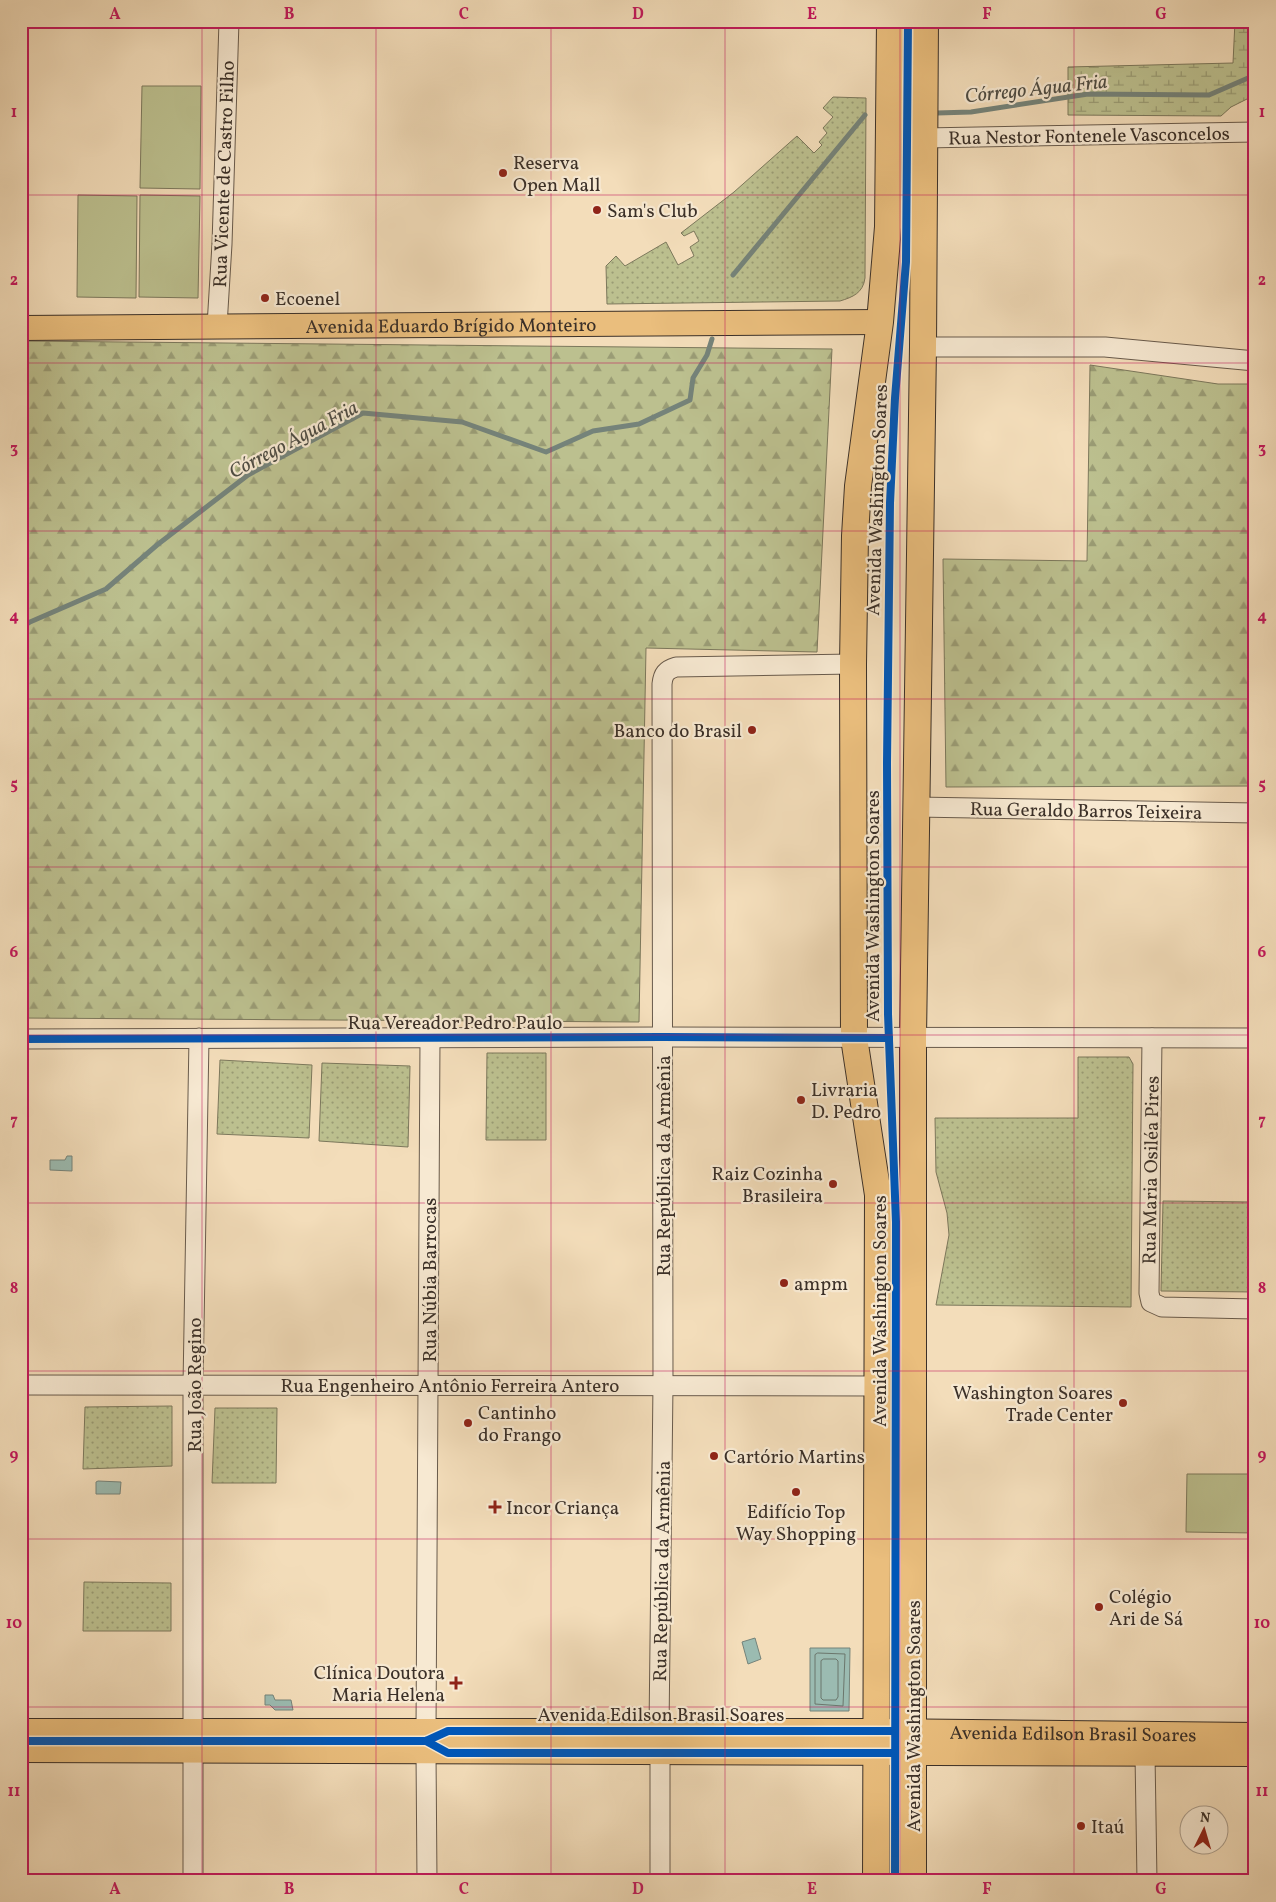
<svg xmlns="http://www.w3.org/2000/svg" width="1276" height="1902" font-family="Vollkorn,serif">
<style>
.grass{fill:url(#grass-dots);stroke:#7c785c}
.forest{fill:url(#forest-firs);stroke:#7c785c}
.wetland{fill:url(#wetland-marsh);stroke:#7c785c}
.garden{fill:#bcc08f;stroke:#7c785c}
.water{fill:#9bbbb1;stroke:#75837a}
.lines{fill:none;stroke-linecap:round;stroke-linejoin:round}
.shore{stroke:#6b766c;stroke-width:1}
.stream{stroke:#75837a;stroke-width:5}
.minor-casing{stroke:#695b4c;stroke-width:21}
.major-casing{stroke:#3b3028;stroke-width:26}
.highway-casing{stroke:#3b3028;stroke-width:28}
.minor{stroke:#f7e9d2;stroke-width:19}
.major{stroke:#eabe7d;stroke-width:24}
.highway{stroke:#eabe7d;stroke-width:26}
.cycleway-casing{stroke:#f7e9d2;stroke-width:11}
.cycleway{stroke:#0057b8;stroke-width:8}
.grid{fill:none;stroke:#c2185b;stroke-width:1;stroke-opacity:0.55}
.poi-dot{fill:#8f2418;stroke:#f7e9d2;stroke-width:2}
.labels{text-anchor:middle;stroke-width:4.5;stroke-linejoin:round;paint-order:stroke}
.street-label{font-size:19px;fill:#3b3028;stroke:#f7e9d2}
.poi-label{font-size:19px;fill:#3b3028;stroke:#f7e9d2;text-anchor:start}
.water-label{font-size:20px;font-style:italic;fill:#4e4c43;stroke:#f7e9d2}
.neatline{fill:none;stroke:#c2185b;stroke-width:2}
.grid-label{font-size:16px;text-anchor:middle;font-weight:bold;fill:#c2185b}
</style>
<defs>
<pattern id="grass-dots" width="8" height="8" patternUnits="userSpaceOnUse" patternTransform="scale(1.25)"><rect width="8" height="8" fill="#bcc08f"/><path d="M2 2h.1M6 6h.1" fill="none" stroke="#9a9c75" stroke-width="1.8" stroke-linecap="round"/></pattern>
<pattern id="forest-firs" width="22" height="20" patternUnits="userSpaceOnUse" patternTransform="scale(1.25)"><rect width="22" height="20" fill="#bcc08f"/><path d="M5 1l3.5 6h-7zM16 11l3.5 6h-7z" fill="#9a9c75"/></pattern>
<pattern id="wetland-marsh" width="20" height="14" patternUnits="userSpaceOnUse" patternTransform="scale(1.25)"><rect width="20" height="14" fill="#bcc08f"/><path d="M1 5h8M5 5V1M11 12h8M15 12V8" fill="none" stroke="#9a9c75"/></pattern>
</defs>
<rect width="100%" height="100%" fill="#f3ddba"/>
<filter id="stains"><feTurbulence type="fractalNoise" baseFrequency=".004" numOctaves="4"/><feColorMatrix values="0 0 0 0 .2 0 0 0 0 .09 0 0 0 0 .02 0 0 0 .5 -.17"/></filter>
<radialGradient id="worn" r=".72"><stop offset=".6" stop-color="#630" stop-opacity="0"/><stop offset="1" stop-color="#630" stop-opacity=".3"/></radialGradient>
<g class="grass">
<path d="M 833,97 L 866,98 L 865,278 C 863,293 853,297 840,301 L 607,304 L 606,266 L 616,256 L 625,266 L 666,242 L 678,265 L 694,256 L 690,247 L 699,241 L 694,231 L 684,236 L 681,233 L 734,192 L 797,136 L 814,153 L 822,145 L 819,142 L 827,133 L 823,128 L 833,117 L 823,108 Z"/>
<polygon points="487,1053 546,1053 546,1140 486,1140"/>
<polygon points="1078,1057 1129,1057 1133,1064 1131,1307 936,1305 949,1235 947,1213 936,1172 935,1118 1078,1118"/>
<polygon points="220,1060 312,1065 309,1138 217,1134"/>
<polygon points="322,1063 410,1066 408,1147 319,1141"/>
<polygon points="1163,1201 1255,1202 1255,1292 1161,1291"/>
<polygon points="172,1406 172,1466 83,1469 85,1407"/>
<polygon points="215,1408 277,1408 276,1483 212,1483"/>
<polygon points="84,1582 171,1583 171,1631 83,1631"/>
</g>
<g class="forest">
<polygon points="21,341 832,349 817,652 646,648 639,1022 21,1018"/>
<polygon points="1090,365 1218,384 1255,384 1255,786 946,787 943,559 1087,561"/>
</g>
<polygon class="wetland" points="1235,21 1255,21 1255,95 1231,107 1221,116 1068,115 1068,67 1233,63"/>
<g class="garden">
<polygon points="142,86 201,86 200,189 140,188"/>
<polygon points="78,195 137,196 136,298 77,297"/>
<polygon points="140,195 200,196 198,298 139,297"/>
<polygon points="1187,1474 1255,1474 1255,1533 1186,1532"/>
</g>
<g class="water">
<polygon points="67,1156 72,1156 72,1171 50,1170 50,1160 65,1160"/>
<polygon points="98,1481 121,1482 120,1494 96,1494 96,1482"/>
<polygon points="755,1638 761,1659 748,1664 742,1642"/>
<polygon points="810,1648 850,1648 849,1711 810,1711"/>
<polygon points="265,1695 273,1695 275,1700 291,1700 293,1710 275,1710 270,1705 265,1705"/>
</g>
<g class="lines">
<g class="shore">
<polygon points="818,1653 845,1654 843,1706 815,1704 815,1655"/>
<polygon points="824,1659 836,1659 838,1661 838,1697 836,1700 823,1700 821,1698 821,1661"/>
</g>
<g class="stream">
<polyline points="937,113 971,112 1088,94 1209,95 1255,75"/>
<polyline points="733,275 865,115"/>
<polyline points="21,628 30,622 106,589 157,545 248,475 363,413 462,422 546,452 593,431 639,424 690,400 693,378 707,355 712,339"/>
</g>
<g class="minor-casing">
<g id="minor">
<polyline points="924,138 1255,132"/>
<polyline points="217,326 222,244 229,21"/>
<polyline points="923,347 1105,347 1255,361"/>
<polyline points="916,807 1255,813"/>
<polyline points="1152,1038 1149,1293 1151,1302 1162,1307 1255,1309"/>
<polyline points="21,1039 663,1037 1255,1038"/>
<polyline points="21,1385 878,1386"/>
<path d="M 659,1730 L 663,1384 L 662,684 C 663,674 666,670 676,667 L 853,664"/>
<polyline points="193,1731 193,1385 199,1038"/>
<polyline points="426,1731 430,1039"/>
<polyline points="426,1753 427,1881"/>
<polyline points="1145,1754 1147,1881"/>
<polyline points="193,1881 193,1751"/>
<polyline points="660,1881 660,1752"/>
</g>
</g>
<g class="major-casing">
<g id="major">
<path id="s1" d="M 21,328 L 880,322"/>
<path id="s2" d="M 21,1731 L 876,1731 L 1255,1735"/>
<polyline points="21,1750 1255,1754"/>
</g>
</g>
<g class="highway-casing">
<g id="highway">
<polyline points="876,1881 878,1195 854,1038 853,664 855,536 858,486 880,322 888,227 890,21"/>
<polyline points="913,1881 913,1038 923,347 925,21"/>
</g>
</g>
<use href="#minor" class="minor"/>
<use href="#major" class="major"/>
<use href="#highway" class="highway"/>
<g class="cycleway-casing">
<g id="cycleway">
<polyline points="21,1039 663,1037 889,1038"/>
<polyline points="21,1741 426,1741 448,1731 895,1731"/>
<polyline points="426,1741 448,1753 895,1753"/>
<polyline points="895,1881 896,1222 888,1014 887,763 890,503 895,398 906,262 908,21"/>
</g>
</g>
<use href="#cycleway" class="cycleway"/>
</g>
<path class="grid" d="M 202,21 L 202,1881M 376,21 L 376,1881M 551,21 L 551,1881M 725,21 L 725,1881M 900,21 L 900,1881M 1074,21 L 1074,1881M 21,195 L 1255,195M 21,363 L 1255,363M 21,531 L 1255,531M 21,699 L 1255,699M 21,867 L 1255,867M 21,1035 L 1255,1035M 21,1203 L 1255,1203M 21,1371 L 1255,1371M 21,1539 L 1255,1539M 21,1707 L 1255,1707"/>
<g class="poi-dot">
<circle cx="503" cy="173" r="5"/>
<circle cx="597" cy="210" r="5"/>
<circle cx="265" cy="298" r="5"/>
<circle cx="752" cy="730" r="5"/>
<circle cx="801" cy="1100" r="5"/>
<circle cx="833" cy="1184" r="5"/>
<circle cx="784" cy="1283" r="5"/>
<circle cx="1123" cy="1403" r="5"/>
<circle cx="468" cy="1423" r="5"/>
<circle cx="714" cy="1456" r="5"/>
<circle cx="796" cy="1492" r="5"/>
<path d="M492.5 1499.5h5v5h5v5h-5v5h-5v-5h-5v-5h5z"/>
<circle cx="1099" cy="1607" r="5"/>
<path d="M453.5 1675.5h5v5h5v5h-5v5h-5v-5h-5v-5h5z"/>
<circle cx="1081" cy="1826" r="5"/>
</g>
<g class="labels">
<g class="street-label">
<text transform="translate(1089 135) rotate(-1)" y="7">Rua Nestor Fontenele Vasconcelos</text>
<text transform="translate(223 174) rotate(-88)" y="7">Rua Vicente de Castro Filho</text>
<text dy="7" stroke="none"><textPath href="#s1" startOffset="430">Avenida Eduardo Brígido Monteiro</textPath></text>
<text transform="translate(876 500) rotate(-88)" y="7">Avenida Washington Soares</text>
<text transform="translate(1086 810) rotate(1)" y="7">Rua Geraldo Barros Teixeira</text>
<text transform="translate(872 906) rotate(-90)" y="7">Avenida Washington Soares</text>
<text x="455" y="1029">Rua Vereador Pedro Paulo</text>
<text transform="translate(663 1166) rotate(-90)" y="7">Rua República da Armênia</text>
<text transform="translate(1150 1170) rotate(-89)" y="7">Rua Maria Osiléa Pires</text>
<text transform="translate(429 1280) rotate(-90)" y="7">Rua Núbia Barrocas</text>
<text transform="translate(879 1311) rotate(-90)" y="7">Avenida Washington Soares</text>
<text transform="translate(194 1385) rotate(-90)" y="7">Rua João Regino</text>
<text x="450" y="1392">Rua Engenheiro Antônio Ferreira Antero</text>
<text transform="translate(661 1571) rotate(-89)" y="7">Rua República da Armênia</text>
<text x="661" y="1721">Avenida Edilson Brasil Soares</text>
<text transform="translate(913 1716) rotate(-90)" y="7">Avenida Washington Soares</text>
<text dy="7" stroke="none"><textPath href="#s2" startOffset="1052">Avenida Edilson Brasil Soares</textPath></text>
</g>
<g class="poi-label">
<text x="513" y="169">Reserva<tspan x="513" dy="22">Open Mall</tspan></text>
<text x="607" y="217">Sam's Club</text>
<text x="275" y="305">Ecoenel</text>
<text x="742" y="737" text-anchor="end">Banco do Brasil</text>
<text x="811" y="1096">Livraria<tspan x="811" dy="22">D. Pedro</tspan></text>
<text x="823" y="1180" text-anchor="end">Raiz Cozinha<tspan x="823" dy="22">Brasileira</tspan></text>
<text x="794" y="1290">ampm</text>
<text x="1113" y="1399" text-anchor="end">Washington Soares<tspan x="1113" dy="22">Trade Center</tspan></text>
<text x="478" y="1419">Cantinho<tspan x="478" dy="22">do Frango</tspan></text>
<text x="724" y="1463">Cartório Martins</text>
<text x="506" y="1514">Incor Criança</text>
<text x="796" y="1518" text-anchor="middle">Edifício Top<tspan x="796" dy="22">Way Shopping</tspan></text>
<text x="1109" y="1603">Colégio<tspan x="1109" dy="22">Ari de Sá</tspan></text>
<text x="445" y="1679" text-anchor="end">Clínica Doutora<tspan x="445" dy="22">Maria Helena</tspan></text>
<text x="1091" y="1833">Itaú</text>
</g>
<g class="water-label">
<text transform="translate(1036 88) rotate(-6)" y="7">Córrego Água Fria</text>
<text transform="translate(293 439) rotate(-28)" y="7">Córrego Água Fria</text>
</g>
</g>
<rect width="1276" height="1902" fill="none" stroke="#f3ddba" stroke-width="55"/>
<g transform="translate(1204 1830) rotate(5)"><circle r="24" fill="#f7e9d2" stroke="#ac9f8e"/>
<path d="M0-4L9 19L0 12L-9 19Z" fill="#8f2418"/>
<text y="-8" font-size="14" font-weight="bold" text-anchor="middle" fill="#3b3028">N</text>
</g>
<rect x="28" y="28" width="1220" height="1846" class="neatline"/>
<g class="grid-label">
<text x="115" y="19">A</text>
<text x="289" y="19">B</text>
<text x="464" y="19">C</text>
<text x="638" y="19">D</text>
<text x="812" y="19">E</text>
<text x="987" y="19">F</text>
<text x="1161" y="19">G</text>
<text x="14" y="117">1</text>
<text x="1262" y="117">1</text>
<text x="14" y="285">2</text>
<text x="1262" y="285">2</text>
<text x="14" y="453">3</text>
<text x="1262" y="453">3</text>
<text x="14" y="621">4</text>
<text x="1262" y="621">4</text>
<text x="14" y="789">5</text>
<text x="1262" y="789">5</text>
<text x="14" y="957">6</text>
<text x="1262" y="957">6</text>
<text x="14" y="1125">7</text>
<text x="1262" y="1125">7</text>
<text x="14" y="1293">8</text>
<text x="1262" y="1293">8</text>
<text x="14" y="1460">9</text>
<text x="1262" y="1460">9</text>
<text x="14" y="1628">10</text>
<text x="1262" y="1628">10</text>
<text x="14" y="1796">11</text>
<text x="1262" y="1796">11</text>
<text x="115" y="1894">A</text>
<text x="289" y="1894">B</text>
<text x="464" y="1894">C</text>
<text x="638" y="1894">D</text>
<text x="812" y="1894">E</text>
<text x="987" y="1894">F</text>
<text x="1161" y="1894">G</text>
</g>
<rect width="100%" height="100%" filter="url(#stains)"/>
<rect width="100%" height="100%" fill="url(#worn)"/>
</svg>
